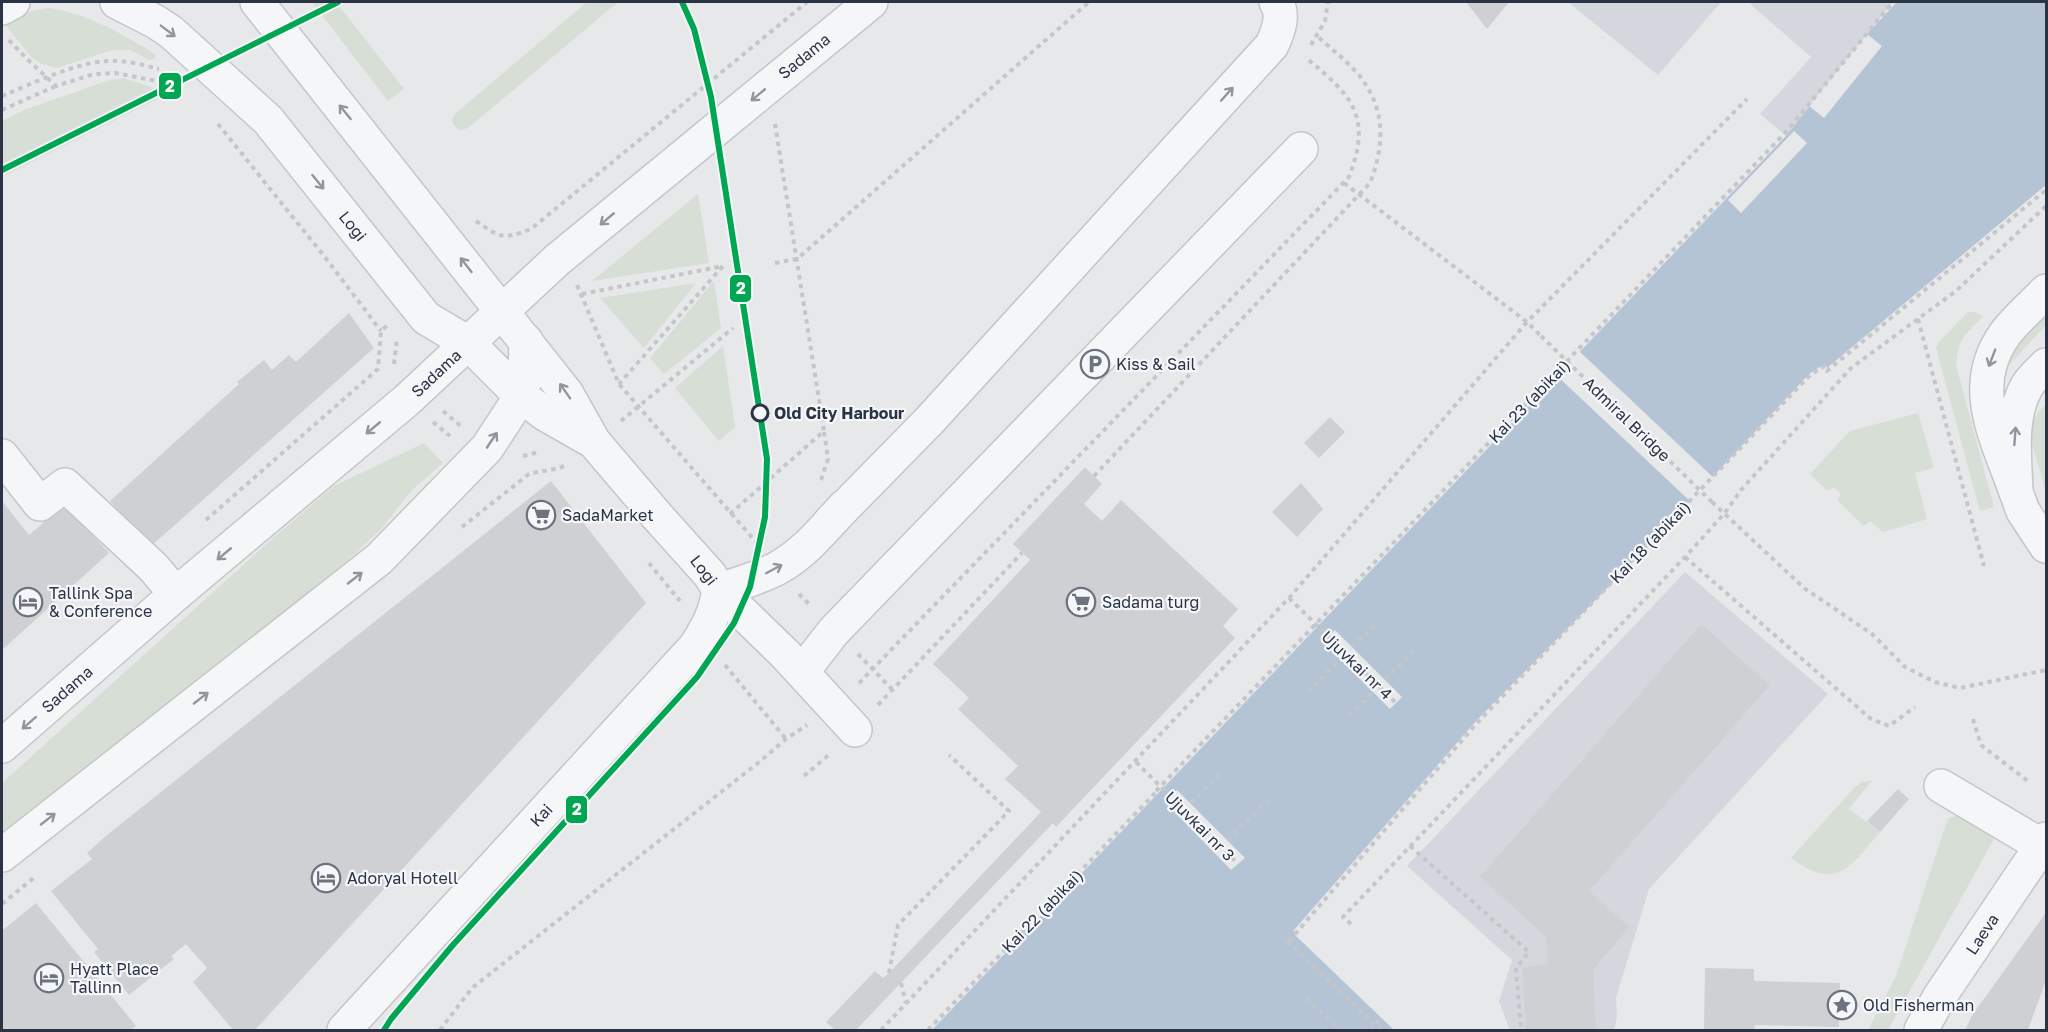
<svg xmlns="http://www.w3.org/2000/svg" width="2048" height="1032" font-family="'Golos Text',sans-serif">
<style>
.built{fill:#d4d7dd}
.green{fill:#d6ded6}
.water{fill:#b4c4d5}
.pier{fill:#e6e8ea}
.building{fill:#ced0d3}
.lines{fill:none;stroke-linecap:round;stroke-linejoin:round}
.minor-casing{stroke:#c4c6c8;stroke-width:36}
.path{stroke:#c5c6ca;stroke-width:4;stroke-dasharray:4.5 4.5;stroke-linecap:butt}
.minor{stroke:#f5f6f7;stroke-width:33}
.path-bridge{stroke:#c5c6ca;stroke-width:4;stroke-dasharray:4.5 4.5;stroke-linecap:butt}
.tram-1-casing{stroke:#f4f6f9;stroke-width:10}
.tram-1{stroke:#00a651;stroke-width:6}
.oneway{stroke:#90959e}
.stop-dot{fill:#f4f6f9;stroke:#2b3445;stroke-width:3}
.labels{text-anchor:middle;stroke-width:4.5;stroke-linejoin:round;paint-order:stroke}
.street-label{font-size:16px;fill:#2b3445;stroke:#f4f6f9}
.poi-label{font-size:16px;fill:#2b3445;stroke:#f4f6f9;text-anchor:start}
.stop-label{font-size:16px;font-weight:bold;fill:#2b3445;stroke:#f4f6f9;text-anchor:start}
.line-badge{stroke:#f4f6f9;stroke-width:2}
.badge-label{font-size:16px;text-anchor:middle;font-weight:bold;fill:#fff}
</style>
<rect width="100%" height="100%" fill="#e6e8ea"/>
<g class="built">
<polygon points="1568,2 1721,2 1658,75"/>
<polygon points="1748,2 1893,2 1786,136 1760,114 1811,57"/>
<polygon points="1685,572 1828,694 1649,889 1616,998 1617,1017 1614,1030 1510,1030 1499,1001 1512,960 1407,866"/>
</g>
<g class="green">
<polygon points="312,2 336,2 404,89 388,101"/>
<polygon points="587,2 618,2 468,128 460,130 454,126 452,120 456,113"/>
<path d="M 49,8 C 88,14 121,33 155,54 L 155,59 L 149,60 L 131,50 L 112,50 L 57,68 L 42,64 L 32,58 L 3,22 C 18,15 31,10 49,8 Z"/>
<polygon points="124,78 169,93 2,177 2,121 24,110 110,80"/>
<polygon points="698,194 709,263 592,281"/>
<polygon points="714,281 721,328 664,374 650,358"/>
<polygon points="696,283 644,348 600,298"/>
<polygon points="2046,306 2046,325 2011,363 2008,363 2007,353"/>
<path d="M 1968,312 L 1974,312 L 1983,316 C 1965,335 1958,338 1956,365 L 1994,507 L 1980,511 L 1936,348 L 1938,343 Z"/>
<polygon points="723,346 735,427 719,441 675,388"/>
<path d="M 2046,404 L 2046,491 L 2029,434 C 2031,420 2037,413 2046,404 Z"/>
<polygon points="1918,413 1934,468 1915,473 1927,519 1883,532 1870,521 1864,526 1837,500 1841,494 1834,487 1827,491 1810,474 1850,431"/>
<polygon points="424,443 443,463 412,490 381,529 349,559 2,840 2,783 272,539 334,486"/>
<path d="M 1872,780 L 1849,809 L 1880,832 C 1850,867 1837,892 1791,858 L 1854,788 L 1862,782 Z"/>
<polygon points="1955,816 1961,816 1995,837 1888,1030 1868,1030 1896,976 1946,824 1949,818"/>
</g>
<polygon class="water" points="1897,2 2046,2 2046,185 1827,368 1825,364 1810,373 1630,565 1476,721 1294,930 1295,935 1394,1030 932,1030 1786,136 1867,34"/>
<g class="pier">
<polygon points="1867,34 1882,46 1824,118 1809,106"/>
<polygon points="1794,131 1807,143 1741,213 1728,200"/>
<polygon points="1578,350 1715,479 1692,503 1555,374"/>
<polygon points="1335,630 1402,697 1390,709 1323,642"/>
<polygon points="1177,790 1245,858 1231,870 1165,802"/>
</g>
<g class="building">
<polygon points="1466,2 1509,2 1487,29"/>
<polygon points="349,313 374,348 150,547 110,501 239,384 237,382 264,360 272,370 289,355 296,362"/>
<polygon points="1330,417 1345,432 1319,458 1304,443"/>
<polygon points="1085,467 1102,484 1084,504 1102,521 1121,500 1238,609 1223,626 1235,638 1056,827 1053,823 856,1030 835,1030 826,1022 875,971 883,978 889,973 1041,812 1005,779 1018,766 958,709 969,698 933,664 1030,560 1013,544"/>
<polygon points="551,481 646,603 255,1030 233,1030 193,982 207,968 186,944 171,956 174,959 129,995 94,952 98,949 51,891 92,859 87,853 107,835"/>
<polygon points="1301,483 1323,509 1297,537 1272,512"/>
<polygon points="2,501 29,535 64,505 109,553 2,650"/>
<polygon points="1701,624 1770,685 1589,891 1629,927 1593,970 1596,1030 1526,1030 1522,968 1548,964 1546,937 1480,877"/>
<polygon points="1898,789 1909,799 1880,832 1867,821"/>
<polygon points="36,903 136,1026 130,1030 2,1030 2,931"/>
<polygon points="2045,914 2046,980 2028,1030 1965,1030 1973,1014"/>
<polygon points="1705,968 1754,969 1754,981 1840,983 1839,1027 1755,1025 1754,1030 1704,1030"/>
</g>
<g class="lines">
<g class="minor-casing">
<g id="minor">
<polyline points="117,2 156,22 171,32 268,120 426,318 468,343 521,396 545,414 594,442"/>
<polyline points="257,2 567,394 594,442 657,516 710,575 719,590 785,654 855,730"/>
<polyline points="2,8 13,2"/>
<path d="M 2046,291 C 2033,305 2016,319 2005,334 C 1967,387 1997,438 2016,492 C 2015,457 2009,417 2027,386 C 2032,378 2040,371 2046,365"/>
<polyline points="2,456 40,504 65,485 153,567 176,594"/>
<polyline points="2016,492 2023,511 2046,546"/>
<path d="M 830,522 L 930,420 L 1272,45 C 1278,32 1285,15 1276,2"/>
<path d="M 719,590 C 739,584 758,578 776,569 C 804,554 824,529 845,506"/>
<polyline points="802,672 834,631 1301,149"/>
<polyline points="2,746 176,594 407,400 557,260 871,2"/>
<polyline points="1941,786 2042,846"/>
<polyline points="2,855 379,559 487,448 521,396 525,378 526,341"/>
<path d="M 344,1030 L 695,647 C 708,627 715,614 719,590"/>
<polyline points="1921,1030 1940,996 2046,839"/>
</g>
</g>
<g class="path">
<polyline points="9,40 27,59 56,86 94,74 115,73 178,85"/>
<polyline points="1311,45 1325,21 1328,2"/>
<path d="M 2,96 C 34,83 73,63 108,61 C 125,60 143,65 159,69"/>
<polyline points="2,110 56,86"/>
<polyline points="218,124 328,261 381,331"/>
<polyline points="1344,183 1527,322 1541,336"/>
<path d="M 476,221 C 501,238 502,240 531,229 L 807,2"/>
<polyline points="775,263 797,259 1089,2"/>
<polyline points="577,285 619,384 756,542"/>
<polyline points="582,294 723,266 619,384"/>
<polyline points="1918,319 1984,566"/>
<polyline points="394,364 397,339"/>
<polyline points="443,411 462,427"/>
<polyline points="621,421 733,328"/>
<polyline points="433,422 450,436"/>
<polyline points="523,456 539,452"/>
<path d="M 1094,476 L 1370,183 C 1385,144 1386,108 1358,74 C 1346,60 1331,49 1317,36"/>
<polyline points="821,480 828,459 824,432"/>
<polyline points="1712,502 1804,588 1872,634 1905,667 1935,682 1960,688 2046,670"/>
<polyline points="730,514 824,431 775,124"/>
<polyline points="206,520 378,369 381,331 389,324"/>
<path d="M 462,527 L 529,474 C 542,470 554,471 566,465"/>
<polyline points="1685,557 1871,719 1889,726 1915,707"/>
<polyline points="649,563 680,601"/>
<polyline points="799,594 811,606"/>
<polyline points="1289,598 1396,703"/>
<polyline points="1352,647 1377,623"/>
<polyline points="858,654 892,689"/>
<polyline points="725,665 786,739"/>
<polyline points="1385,679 1417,648"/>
<path d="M 859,683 L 1349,177 C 1373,115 1351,95 1305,57"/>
<polyline points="1308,692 1340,659"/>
<polyline points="878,705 1022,553"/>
<polyline points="1349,716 1373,692"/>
<polyline points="1973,719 1981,745 2029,782"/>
<polyline points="1136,762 1238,864"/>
<polyline points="804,776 831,753"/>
<polyline points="1156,791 1785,133 1893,2"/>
<polyline points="1191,803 1222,772"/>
<polyline points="1227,840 1270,798"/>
<polyline points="1410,846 1529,952 1516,968 1521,1030"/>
<polyline points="2,904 36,876"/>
<polyline points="1351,924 1343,917 1685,557 1724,514 1741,490 1851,368 1956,291 2046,206"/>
<polyline points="1287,941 1381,1030"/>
<polyline points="1289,941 1477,723 1811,374 1825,366 1827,371 2046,190"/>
<polyline points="889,973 898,925 1009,811 949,755"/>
<polyline points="901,983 906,1003"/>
<polyline points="1306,998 1341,1030"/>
<polyline points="440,1030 472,988 758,763 786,739 807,725"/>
<polyline points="881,1030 1289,598 1527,322 1747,99"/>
<polyline points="928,1030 1156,792"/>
<polyline points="1370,1030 1382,1018"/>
</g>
<use href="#minor" class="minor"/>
<polyline class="path-bridge" points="1541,336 1712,502"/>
<g class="tram-1-casing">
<g id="tram-1">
<polyline points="2,170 338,2"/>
<polyline points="384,1030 391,1019 452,946 697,677 734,623 750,587 765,517 767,459 711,97 694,29 682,2"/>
</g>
</g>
<use href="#tram-1" class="tram-1"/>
</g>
<defs><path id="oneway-shaft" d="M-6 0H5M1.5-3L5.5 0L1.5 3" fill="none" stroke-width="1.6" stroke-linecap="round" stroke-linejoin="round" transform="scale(1.5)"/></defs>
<g class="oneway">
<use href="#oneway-shaft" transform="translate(168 31) rotate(37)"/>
<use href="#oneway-shaft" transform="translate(1227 94) rotate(-48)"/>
<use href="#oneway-shaft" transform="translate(758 95) rotate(140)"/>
<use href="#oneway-shaft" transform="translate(345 112) rotate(-129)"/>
<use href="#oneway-shaft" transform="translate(318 182) rotate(51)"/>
<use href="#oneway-shaft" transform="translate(607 219) rotate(140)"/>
<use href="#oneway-shaft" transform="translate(466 265) rotate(-128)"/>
<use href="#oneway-shaft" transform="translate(1992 358) rotate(111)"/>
<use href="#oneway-shaft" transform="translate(565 391) rotate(-125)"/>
<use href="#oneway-shaft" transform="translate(373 428) rotate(140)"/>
<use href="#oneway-shaft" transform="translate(2015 436) rotate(-86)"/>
<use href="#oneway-shaft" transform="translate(492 440) rotate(-56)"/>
<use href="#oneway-shaft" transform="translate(224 554) rotate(140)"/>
<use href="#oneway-shaft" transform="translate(774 569) rotate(-28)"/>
<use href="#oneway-shaft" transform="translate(355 578) rotate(-38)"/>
<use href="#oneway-shaft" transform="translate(201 698) rotate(-38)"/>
<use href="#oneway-shaft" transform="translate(29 723) rotate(139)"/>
<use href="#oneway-shaft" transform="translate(48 819) rotate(-38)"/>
</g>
<defs>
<g id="parking-ring" transform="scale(1.5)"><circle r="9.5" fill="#f4f6f9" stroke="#6c737f" stroke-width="1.5"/><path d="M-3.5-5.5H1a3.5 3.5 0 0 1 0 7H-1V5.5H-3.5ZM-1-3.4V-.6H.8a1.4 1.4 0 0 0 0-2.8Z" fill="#6c737f"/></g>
<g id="supermarket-ring" transform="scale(1.5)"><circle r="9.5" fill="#f4f6f9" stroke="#6c737f" stroke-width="1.5"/><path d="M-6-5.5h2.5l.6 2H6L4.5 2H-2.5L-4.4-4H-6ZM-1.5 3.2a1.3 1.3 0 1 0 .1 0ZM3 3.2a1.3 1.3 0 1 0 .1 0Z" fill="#6c737f"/></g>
<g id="hotel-ring" transform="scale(1.5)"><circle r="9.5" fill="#f4f6f9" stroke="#6c737f" stroke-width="1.5"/><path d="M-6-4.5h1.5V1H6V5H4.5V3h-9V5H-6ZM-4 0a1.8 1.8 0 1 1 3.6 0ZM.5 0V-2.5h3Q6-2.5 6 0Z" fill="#6c737f"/></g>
<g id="sight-ring" transform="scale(1.5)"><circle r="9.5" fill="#f4f6f9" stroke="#6c737f" stroke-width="1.5"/><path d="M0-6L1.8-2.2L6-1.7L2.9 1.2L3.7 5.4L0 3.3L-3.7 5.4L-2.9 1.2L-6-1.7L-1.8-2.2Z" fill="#6c737f"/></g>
</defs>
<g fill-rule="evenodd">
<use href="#parking-ring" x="1095" y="364"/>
<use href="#supermarket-ring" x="541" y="515"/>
<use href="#hotel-ring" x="28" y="602"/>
<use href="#supermarket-ring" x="1081" y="602"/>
<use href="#hotel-ring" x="326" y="878"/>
<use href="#hotel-ring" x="49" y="978"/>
<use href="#sight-ring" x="1842" y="1005"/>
</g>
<circle class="stop-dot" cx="760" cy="413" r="8"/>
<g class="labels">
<g class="street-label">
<text transform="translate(804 56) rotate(-39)" y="6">Sadama</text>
<text transform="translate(353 226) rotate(51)" y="6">Logi</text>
<text transform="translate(436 373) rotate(-43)" y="6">Sadama</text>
<text transform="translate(1529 401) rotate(-46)" y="6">Kai 23 (abikai)</text>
<text transform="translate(1627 419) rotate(44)" y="6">Admiral Bridge</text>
<text transform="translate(1650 542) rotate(-46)" y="6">Kai 18 (abikai)</text>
<text transform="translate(704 570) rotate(52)" y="6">Logi</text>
<text transform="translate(1357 665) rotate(44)" y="6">Ujuvkai nr 4</text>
<text transform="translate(67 689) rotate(-41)" y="6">Sadama</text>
<text transform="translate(541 815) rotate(-47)" y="6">Kai</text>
<text transform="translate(1200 826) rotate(45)" y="6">Ujuvkai nr 3</text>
<text transform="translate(1042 911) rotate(-46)" y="6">Kai 22 (abikai)</text>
<text transform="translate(1982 934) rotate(-56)" y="6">Laeva</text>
</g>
<g class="poi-label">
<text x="1116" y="370">Kiss &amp; Sail</text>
<text x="562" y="521">SadaMarket</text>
<text x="49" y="599">Tallink Spa<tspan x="49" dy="18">&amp; Conference</tspan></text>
<text x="1102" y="608">Sadama turg</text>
<text x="347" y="884">Adoryal Hotell</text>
<text x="70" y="975">Hyatt Place<tspan x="70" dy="18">Tallinn</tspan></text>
<text x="1863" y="1011">Old Fisherman</text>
</g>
<g class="stop-label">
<text x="774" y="419">Old City Harbour</text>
</g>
</g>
<g class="line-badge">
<rect x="158" y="72" width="24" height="28" rx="6" fill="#00a651"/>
<rect x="729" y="274" width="23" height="29" rx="6" fill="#00a651"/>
<rect x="565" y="795" width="23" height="29" rx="6" fill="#00a651"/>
</g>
<g class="badge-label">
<text x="170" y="92">2</text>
<text x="741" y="294">2</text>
<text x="577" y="815">2</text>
</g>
<rect width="2048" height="1032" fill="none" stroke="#2b3445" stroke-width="6"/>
</svg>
